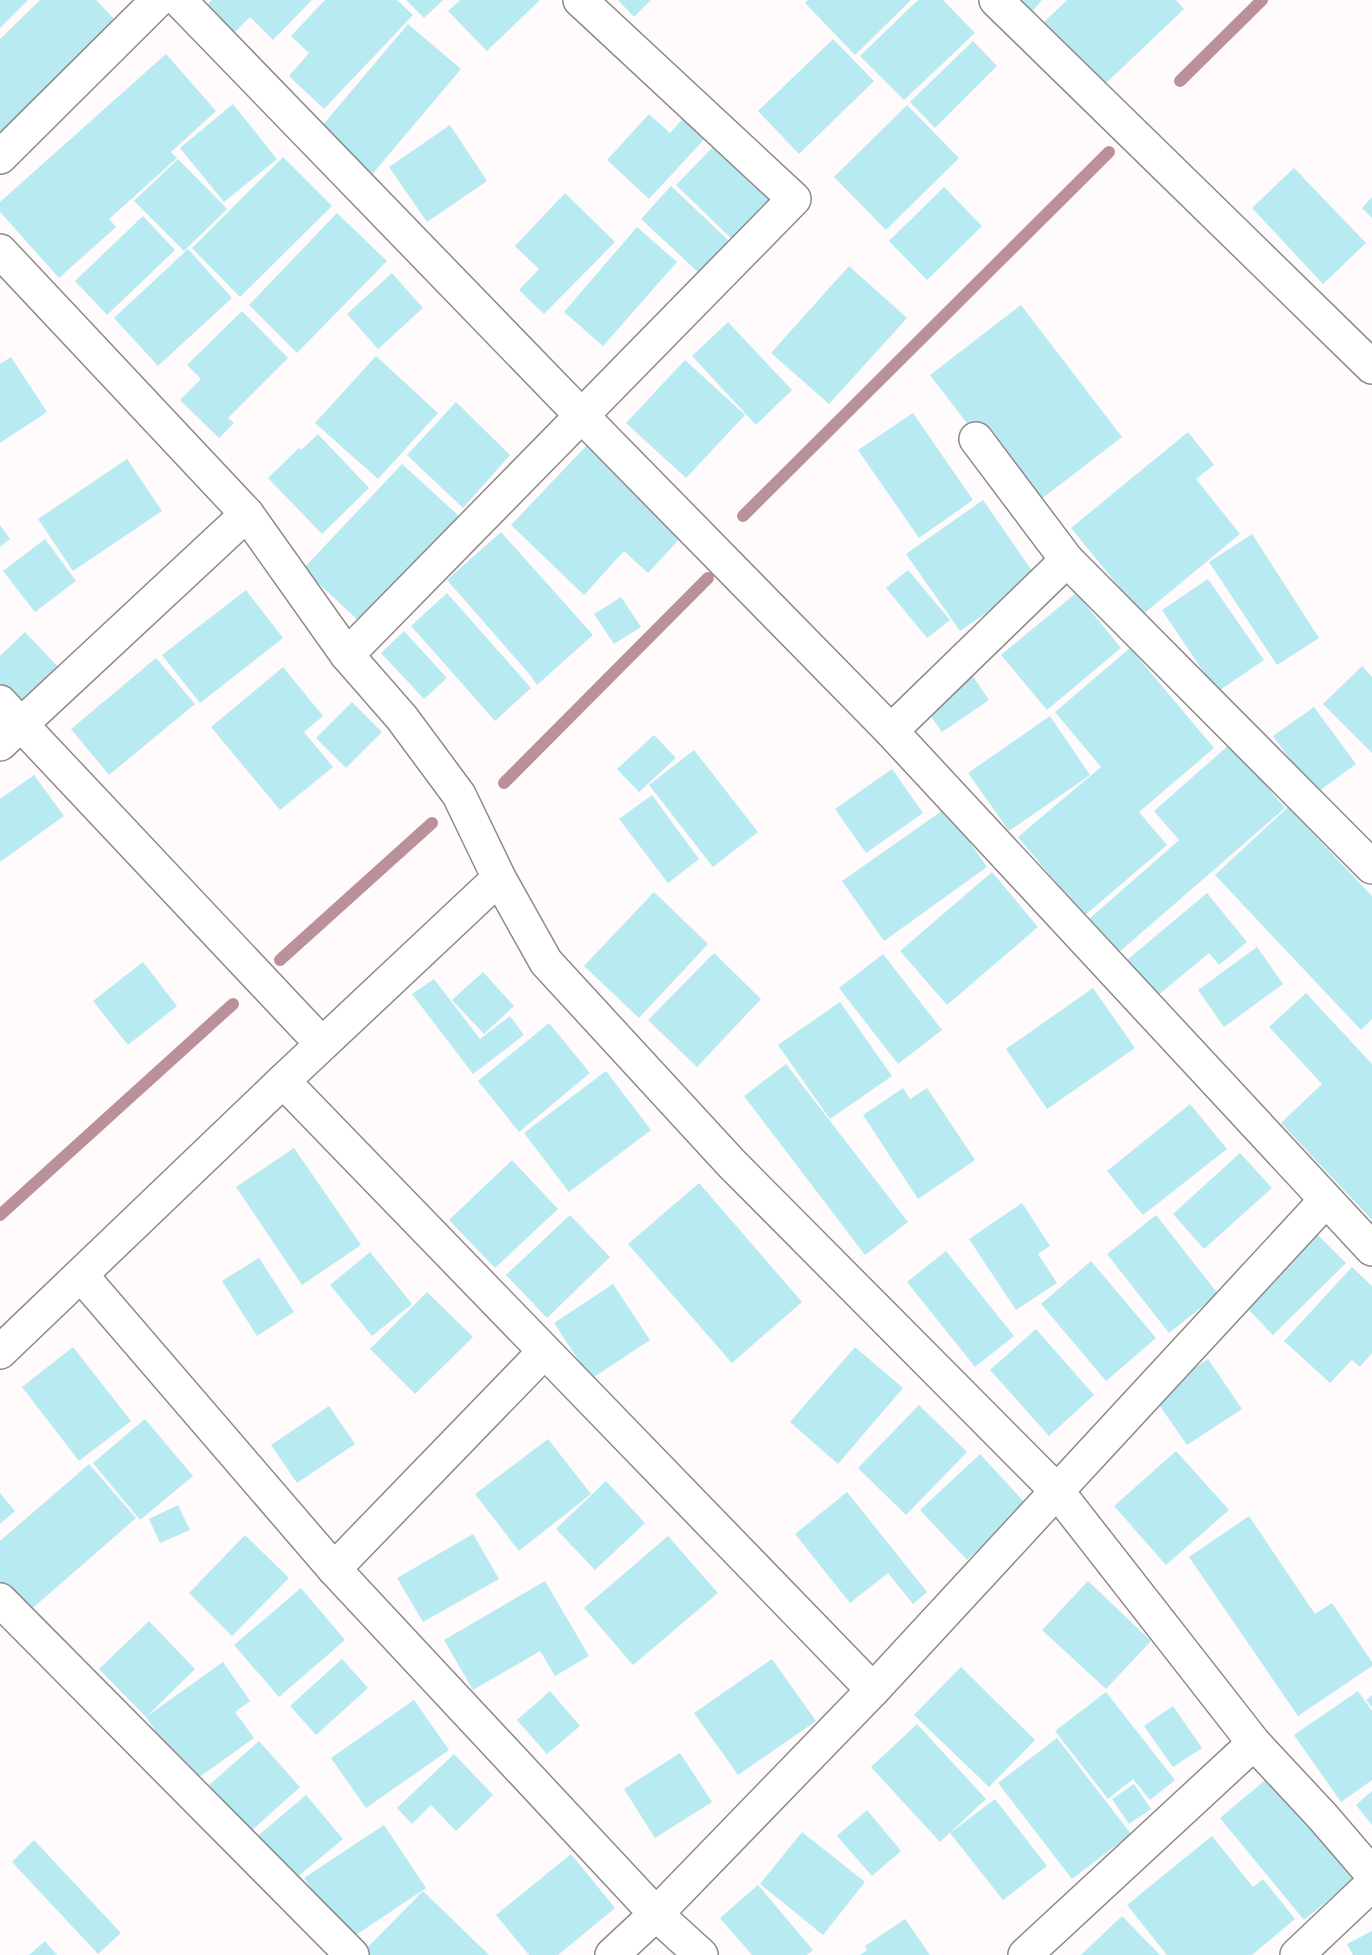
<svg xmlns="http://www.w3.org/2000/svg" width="1372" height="1955" font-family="'Source Serif 4',serif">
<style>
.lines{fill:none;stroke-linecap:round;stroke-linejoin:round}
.stream{stroke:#bb9199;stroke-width:12}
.building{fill:#b8ebf1}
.street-casing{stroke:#8e898a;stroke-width:36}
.street{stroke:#fff;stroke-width:33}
</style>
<rect width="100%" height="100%" fill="#fffafb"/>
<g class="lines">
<g class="stream">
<polyline points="1180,81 1262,0"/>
<polyline points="743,516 1109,152"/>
<polyline points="504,783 708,578"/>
<polyline points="280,960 432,823"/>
<polyline points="0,1215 233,1004"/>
</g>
</g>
<g class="building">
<polygon points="0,0 28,0 0,28"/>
<polygon points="40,0 96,0 120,25 0,142 0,39"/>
<polygon points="212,0 312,0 273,40 250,17 227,40 199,13"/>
<polygon points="325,0 397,0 413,15 324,109 289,76 309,53 291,36"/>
<polygon points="406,0 443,0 424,18"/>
<polygon points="460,0 540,0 487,51 448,11"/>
<polygon points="618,0 651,0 634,17"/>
<polygon points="808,0 911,0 855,55 805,3"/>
<polygon points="918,0 943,0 975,33 904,100 860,56"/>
<polygon points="1006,0 1042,0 1027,18"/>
<polygon points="1067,0 1176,0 1184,9 1102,87 1042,24"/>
<polygon points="408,24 461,69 369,178 316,133"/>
<polygon points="833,39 874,81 799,154 758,111"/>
<polygon points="973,41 997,66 935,128 910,102"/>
<polygon points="166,54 216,111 171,152 177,158 109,219 116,227 59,278 0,212 0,202"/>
<polygon points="233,104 277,159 224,202 180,148"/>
<polygon points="907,105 959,158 886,230 834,177"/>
<polygon points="688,113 710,133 649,199 607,160 649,114 670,133"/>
<polygon points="450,125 487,181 427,222 389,167"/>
<polygon points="715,145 775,202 736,243 676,185"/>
<polygon points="283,157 332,206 240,297 192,248"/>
<polygon points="178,159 227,209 184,251 134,201"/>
<polygon points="1294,168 1366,243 1323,284 1252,208"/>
<polygon points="671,186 730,242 700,274 641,219"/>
<polygon points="944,187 982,226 927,280 889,241"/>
<polygon points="565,193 615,242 544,314 519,290 539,269 515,246"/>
<polygon points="1372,197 1372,218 1362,208"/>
<polygon points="337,213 387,261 297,353 249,305"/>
<polygon points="143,216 175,250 107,315 75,281"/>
<polygon points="637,227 677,262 603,346 564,312"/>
<polygon points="188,249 232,298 158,366 114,318"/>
<polygon points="849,266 907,318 829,404 771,353"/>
<polygon points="392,273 423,308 378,349 347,314"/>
<polygon points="1021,305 1122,437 1031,507 930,375"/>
<polygon points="242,311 288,358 228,418 234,423 219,438 180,400 201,379 187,365"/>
<polygon points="728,322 792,390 756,425 692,356"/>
<polygon points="376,356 438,413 378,479 315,423"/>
<polygon points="11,357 47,412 0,443 0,364"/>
<polygon points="685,360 745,415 686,478 626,423"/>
<polygon points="456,402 510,455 463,508 407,455"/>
<polygon points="913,413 973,500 919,538 858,450"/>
<polygon points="1188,432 1214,465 1196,479 1240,534 1142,615 1071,528"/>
<polygon points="318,434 369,488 322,534 268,478 299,448 301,450"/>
<polygon points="589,443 684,534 648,573 624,551 584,595 511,525"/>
<polygon points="127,459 162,511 73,571 38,519"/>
<polygon points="402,464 459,516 361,623 303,569"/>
<polygon points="983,500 1037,578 960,631 906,554"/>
<polygon points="0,525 10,539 0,547"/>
<polygon points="501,532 593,635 537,685 531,676 447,580"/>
<polygon points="1252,534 1319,638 1277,665 1209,562"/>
<polygon points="45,539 76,581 35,612 3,571"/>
<polygon points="908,570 950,620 927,638 886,588"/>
<polygon points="1208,579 1264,660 1217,692 1162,610"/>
<polygon points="246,590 283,638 200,703 162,655"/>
<polygon points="447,593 531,688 495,721 411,626"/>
<polygon points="1076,593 1121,648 1047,710 1001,655"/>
<polygon points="621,597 641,627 614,644 594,614"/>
<polygon points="404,631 447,678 424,699 381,653"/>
<polygon points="25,632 61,670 23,707 0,683 0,656"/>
<polygon points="1130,648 1214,748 1139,812 1167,845 1084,916 1018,837 1101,767 1055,712"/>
<polygon points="156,658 195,704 109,775 71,729"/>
<polygon points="1362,666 1372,677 1372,753 1323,704"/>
<polygon points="283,667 323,716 304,732 333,767 280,810 211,727"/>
<polygon points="970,672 989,700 942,732 923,705"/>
<polygon points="352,702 382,732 346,768 316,738"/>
<polygon points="1314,707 1356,764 1315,794 1273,736"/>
<polygon points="1050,716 1090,775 1009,831 968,773"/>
<polygon points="654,735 676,758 639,792 617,769"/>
<polygon points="1230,744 1285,808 1117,954 1088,920 1179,840 1154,811"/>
<polygon points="694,750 758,832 713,867 649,785"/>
<polygon points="892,769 923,813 866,853 835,809"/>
<polygon points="34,775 64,816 0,862 0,799"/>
<polygon points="652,795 699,859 668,883 619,819"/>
<polygon points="1288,807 1372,896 1372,1019 1361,1030 1215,875"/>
<polygon points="946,808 987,867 884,941 842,881"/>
<polygon points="992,872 1038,927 947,1005 900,951"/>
<polygon points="654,892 708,944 639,1018 584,966"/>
<polygon points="1207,893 1247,942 1219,965 1209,953 1151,1001 1121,965"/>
<polygon points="1257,947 1283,984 1224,1027 1198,990"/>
<polygon points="714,953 761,999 697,1067 648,1020"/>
<polygon points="883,954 942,1030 898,1064 839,988"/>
<polygon points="143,962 177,1006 128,1045 93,1001"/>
<polygon points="483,972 514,1006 484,1034 452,1000"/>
<polygon points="434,979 480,1039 510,1016 524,1035 473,1074 412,994"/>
<polygon points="1093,988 1135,1048 1047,1109 1006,1049"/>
<polygon points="1306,993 1372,1064 1372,1220 1281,1123 1322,1084 1269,1027"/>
<polygon points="840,1002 892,1076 830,1119 778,1045"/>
<polygon points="549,1023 590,1073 519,1132 478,1081"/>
<polygon points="786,1064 908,1222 865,1255 744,1096"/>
<polygon points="606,1071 651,1130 569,1192 524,1133"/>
<polygon points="903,1088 910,1099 927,1088 975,1160 918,1199 863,1115"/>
<polygon points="1190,1104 1227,1149 1143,1215 1107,1171"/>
<polygon points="294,1148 361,1245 302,1285 236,1187"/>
<polygon points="1240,1153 1272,1188 1204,1249 1173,1214"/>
<polygon points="512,1160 558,1209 495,1268 449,1220"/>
<polygon points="699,1183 802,1302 732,1363 628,1244"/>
<polygon points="1022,1203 1050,1246 1038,1254 1057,1283 1016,1310 969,1239"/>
<polygon points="570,1215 610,1257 547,1318 506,1275"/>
<polygon points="1156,1215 1218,1294 1169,1333 1107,1254"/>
<polygon points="1314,1231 1346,1263 1273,1335 1241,1302"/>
<polygon points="946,1251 1014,1336 975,1367 907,1282"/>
<polygon points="370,1252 412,1304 372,1336 330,1285"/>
<polygon points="259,1258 294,1312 257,1336 222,1281"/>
<polygon points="1091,1261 1156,1338 1106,1381 1041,1304"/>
<polygon points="1352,1267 1372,1286 1372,1353 1360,1367 1352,1360 1330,1383 1284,1341"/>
<polygon points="613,1284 650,1340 591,1379 554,1323"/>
<polygon points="427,1292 473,1337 415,1394 370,1349"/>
<polygon points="1036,1329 1094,1395 1049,1436 990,1370"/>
<polygon points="73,1347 131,1421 79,1461 22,1387"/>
<polygon points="855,1347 903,1388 838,1464 790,1422"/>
<polygon points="1208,1359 1242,1409 1187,1445 1153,1396"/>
<polygon points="919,1405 967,1452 906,1515 858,1468"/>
<polygon points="329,1406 355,1444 297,1483 271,1445"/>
<polygon points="145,1419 193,1476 140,1520 93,1463"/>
<polygon points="548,1439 591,1494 519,1551 475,1494"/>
<polygon points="1176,1451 1229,1510 1166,1565 1114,1506"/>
<polygon points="980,1454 1026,1504 967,1560 920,1510"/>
<polygon points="89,1464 136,1518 27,1613 0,1582 0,1541"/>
<polygon points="606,1481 645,1523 595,1570 556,1529"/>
<polygon points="847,1492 927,1592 913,1604 888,1573 850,1603 795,1534"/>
<polygon points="0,1493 15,1511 0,1524"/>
<polygon points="178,1505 190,1530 160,1543 149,1519"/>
<polygon points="1249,1516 1315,1614 1332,1603 1372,1662 1372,1666 1298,1716 1189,1557"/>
<polygon points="473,1534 499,1579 423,1622 397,1578"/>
<polygon points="245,1535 289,1578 232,1636 189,1593"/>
<polygon points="668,1536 718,1593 633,1665 584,1608"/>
<polygon points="545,1581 589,1656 555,1676 540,1651 473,1690 444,1640"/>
<polygon points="1088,1581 1151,1641 1106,1689 1042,1630"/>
<polygon points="301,1588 345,1640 279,1697 234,1645"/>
<polygon points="149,1621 195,1669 146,1717 223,1662 250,1701 235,1712 254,1738 191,1783 146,1717 99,1669"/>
<polygon points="342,1659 368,1688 316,1735 290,1706"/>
<polygon points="772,1659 816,1721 738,1775 694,1713"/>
<polygon points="961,1667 1035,1740 989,1787 914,1715"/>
<polygon points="550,1691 580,1726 547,1754 517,1720"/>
<polygon points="1358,1691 1372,1711 1372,1780 1341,1802 1294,1735"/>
<polygon points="1106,1692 1175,1780 1150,1800 1133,1779 1108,1799 1055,1731"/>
<polygon points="1372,1695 1372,1707 1366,1700"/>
<polygon points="414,1700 449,1750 366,1808 331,1758"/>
<polygon points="1173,1706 1202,1748 1173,1767 1144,1726"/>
<polygon points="917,1724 986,1799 940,1842 871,1767"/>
<polygon points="1057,1738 1131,1834 1072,1879 998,1783"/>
<polygon points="259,1741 300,1787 250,1832 209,1785"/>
<polygon points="680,1753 712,1802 655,1838 624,1789"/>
<polygon points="454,1754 493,1795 456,1831 431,1805 412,1824 397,1808"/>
<polygon points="1269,1777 1353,1880 1304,1920 1220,1818"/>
<polygon points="1134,1784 1151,1809 1129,1824 1112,1799"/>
<polygon points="1372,1791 1372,1825 1356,1805"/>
<polygon points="306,1795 343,1839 290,1883 254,1839"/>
<polygon points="995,1799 1047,1866 1003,1900 950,1833"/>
<polygon points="867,1810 901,1851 872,1876 837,1836"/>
<polygon points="384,1825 426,1888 347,1941 304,1878"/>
<polygon points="802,1832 865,1882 823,1935 760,1884"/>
<polygon points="1212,1836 1253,1887 1263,1879 1295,1919 1252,1955 1167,1955 1127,1905"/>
<polygon points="34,1840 121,1933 98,1954 12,1862"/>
<polygon points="571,1854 615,1908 558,1955 529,1955 496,1915"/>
<polygon points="758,1885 813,1950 807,1955 752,1955 720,1918"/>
<polygon points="423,1891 489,1955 367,1955 363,1952"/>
<polygon points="1122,1916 1160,1955 1081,1955"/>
<polygon points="905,1919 930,1955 860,1955 867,1950 865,1946"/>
<polygon points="1372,1931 1372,1955 1353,1955 1347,1944"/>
<polygon points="45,1941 57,1955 29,1955"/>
</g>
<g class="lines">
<g class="street-casing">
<g id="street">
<polyline points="179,0 581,415 891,731 1372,1249"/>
<polyline points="996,0 1372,367"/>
<polyline points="0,157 158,0"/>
<polyline points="0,251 247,514 347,655 402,718 459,795 499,878 546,962 732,1164 1057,1491 1254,1743 1323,1817 1372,1874"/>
<polyline points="976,439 1067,560"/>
<polyline points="347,655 794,199 580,0"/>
<polyline points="0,702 322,1044"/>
<polyline points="891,731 1067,560 1372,867"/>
<polyline points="0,744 247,514"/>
<polyline points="283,1081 873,1690"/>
<polyline points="81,1275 334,1569 656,1914 701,1955"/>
<polyline points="0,1352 283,1081 499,878"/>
<polyline points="334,1569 544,1352"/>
<polyline points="0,1600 352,1955"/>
<polyline points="612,1955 656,1914 873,1690 1326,1200"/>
<polyline points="1025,1955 1254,1743"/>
<polyline points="1297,1955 1372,1884"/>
</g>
</g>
<use href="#street" class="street"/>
</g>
</svg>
